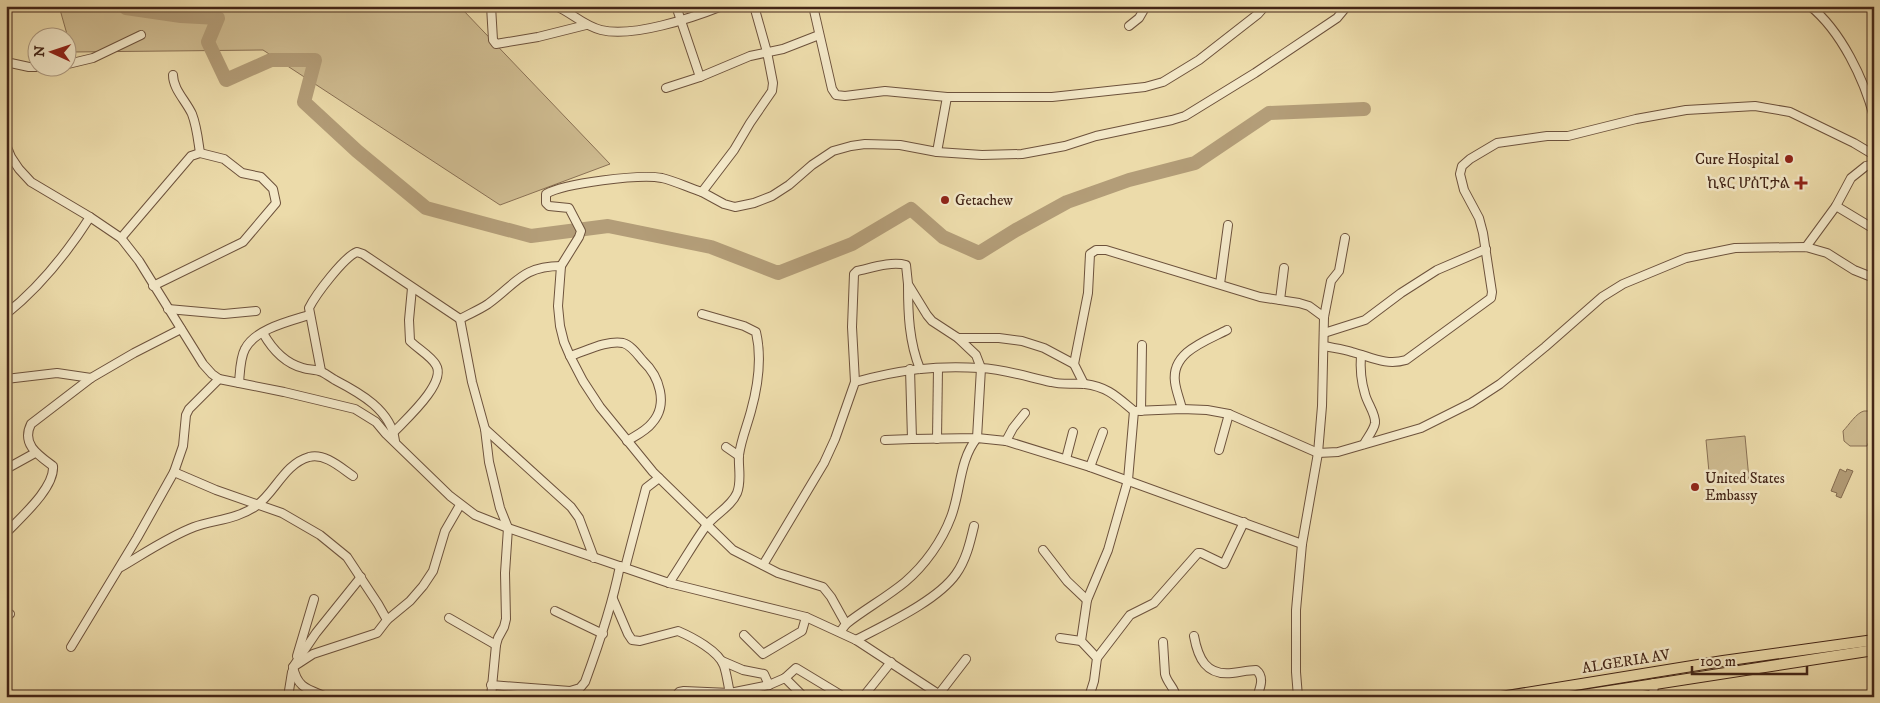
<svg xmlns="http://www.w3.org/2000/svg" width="1880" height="703" font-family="'IM FELL DW Pica','Noto Serif Ethiopic',serif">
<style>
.green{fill:#cfbc91;stroke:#897054}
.water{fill:#b39d78;stroke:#866d51}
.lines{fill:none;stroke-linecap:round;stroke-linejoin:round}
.river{stroke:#b39d78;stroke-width:14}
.minor-casing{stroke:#6d523c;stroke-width:10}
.major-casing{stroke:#432517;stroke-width:12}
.minor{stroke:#f3e8c8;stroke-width:8}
.major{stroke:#ecdbaa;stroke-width:10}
.poi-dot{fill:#8f2418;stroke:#f3e8c8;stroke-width:2}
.labels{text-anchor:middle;stroke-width:5;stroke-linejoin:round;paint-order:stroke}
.poi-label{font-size:15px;fill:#432517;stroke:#f3e8c8;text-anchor:end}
.street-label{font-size:15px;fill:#432517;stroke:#f3e8c8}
</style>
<rect width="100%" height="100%" fill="#ecdbaa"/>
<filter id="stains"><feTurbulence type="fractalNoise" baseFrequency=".004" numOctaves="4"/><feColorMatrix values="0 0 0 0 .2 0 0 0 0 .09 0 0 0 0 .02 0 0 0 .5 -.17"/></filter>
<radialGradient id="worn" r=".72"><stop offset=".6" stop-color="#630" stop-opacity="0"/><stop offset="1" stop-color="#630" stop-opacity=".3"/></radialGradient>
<g class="green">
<polygon points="59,6 462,6 463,10 610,164 500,205 263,50 72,52"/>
<path d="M 1864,411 L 1868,411 L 1874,415 L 1874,430 L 1867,446 L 1850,446 L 1844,441 L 1843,431 C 1849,425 1856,413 1864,411 Z"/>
<polygon points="1745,436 1749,479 1710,483 1706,440"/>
</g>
<polygon class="water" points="1840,469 1846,472 1847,469 1853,471 1841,498 1836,496 1837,493 1831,491"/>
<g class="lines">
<polyline class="river" points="127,6 126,8 181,16 218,18 208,42 226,80 271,60 315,60 304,102 357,151 426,208 531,236 608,226 711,247 778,273 852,244 911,209 943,237 979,253 1016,230 1067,202 1129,180 1195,163 1269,113 1364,109"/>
<g class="minor-casing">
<g id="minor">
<polyline points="491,6 493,40 496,44 538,37 586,25"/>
<path d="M 556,6 C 572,13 584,26 601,30 C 632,38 692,18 722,6"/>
<polyline points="676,6 700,77"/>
<polyline points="754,6 767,52 773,83 772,91 750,123 734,150 702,192 724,204 735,207 754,203 772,196 789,185 812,165 833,151 851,146 865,144 900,145 937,152 982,155 1022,154 1065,146 1096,136 1172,120 1185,116 1255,73 1337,18 1347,6"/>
<polyline points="813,6 832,89 836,95 845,96 885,91 947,97 1052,97 1145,87 1163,82 1199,60 1258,14 1265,6"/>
<path d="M 1810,6 C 1841,31 1864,79 1874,117"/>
<polyline points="1129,26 1139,18 1146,6"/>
<polyline points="6,62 29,67 38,67"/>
<polyline points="68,64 93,58 141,35"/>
<path d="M 173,75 C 173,89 186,101 192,114 C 197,127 198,140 200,153"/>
<polyline points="666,88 700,77 750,56 783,49 819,35"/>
<polyline points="6,145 11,157 19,169 31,182 90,217 121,238 139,261 203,364 212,374 219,379 284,392 355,409 376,422 386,434 450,496 475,515 508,528 669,583 806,617 856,640 943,697"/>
<polyline points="937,152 947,97"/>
<path d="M 702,192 C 689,188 675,181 662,178 C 640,174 564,183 546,194 L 546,203 L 549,206 L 569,208 L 581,231 L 579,237 L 561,266 L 558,306 L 560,326 L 564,342 L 570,356 L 583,381 L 600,407 L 653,472 L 733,550 L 778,573 L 823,587 L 831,597 L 846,624 L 840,632"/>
<polyline points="1836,206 1874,229"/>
<polyline points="121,238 191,156 200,153 224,159 242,173 261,177 273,189 276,203 243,242 153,286"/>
<polyline points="1806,247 1836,206 1851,178 1866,166 1874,164"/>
<polyline points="1220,284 1228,225"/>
<path d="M 908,285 C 908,313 909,342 920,369"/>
<polyline points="1280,300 1284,268"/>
<polyline points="168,309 224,314 256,311"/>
<path d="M 6,314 C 40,287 67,253 90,217"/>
<path d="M 263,333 C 272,349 284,363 303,368 C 309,370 316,369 322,372 C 326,374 330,377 335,380 C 360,393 391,410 395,441"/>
<polyline points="1324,333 1365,320 1401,293 1437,270 1486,249"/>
<path d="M 1324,346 C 1333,348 1343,349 1352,352 C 1371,357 1386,366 1406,360 L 1491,298 L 1492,292 L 1483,233 L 1479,218 L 1464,190 L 1460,174 L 1462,166 L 1470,159 L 1497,143 L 1547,136 L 1568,136 L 1636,119 L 1686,110 L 1755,106 L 1790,112 L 1854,143 L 1874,155"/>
<path d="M 1361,355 C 1360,368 1361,381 1365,394 C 1367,403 1376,414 1375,423 C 1374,430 1367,438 1364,444"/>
<path d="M 570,356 C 586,351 607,340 623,343 C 631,345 638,355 643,361 C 659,376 669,404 652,423 C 646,431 635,436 627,441"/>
<polyline points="910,369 912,439 977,438 981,368 976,355 958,338"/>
<path d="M 321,371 L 309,308 C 316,294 344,257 357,252 L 363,254 L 460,319"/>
<polyline points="6,379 57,373 91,378"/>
<path d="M 855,382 L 852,327 L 854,274 L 857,271 C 871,268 891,261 906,265 L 908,284 L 927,315 L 932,321 L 958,338 L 999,338 L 1022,341 L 1044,348 L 1074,364"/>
<path d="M 239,383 C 240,372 240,358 245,349 C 255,329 290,321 309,315"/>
<polyline points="1084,384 1074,364 1088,293 1090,254 1096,250 1106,250 1260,297 1299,303 1309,306 1324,317"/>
<path d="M 1182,409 C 1180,400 1176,391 1175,382 C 1171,352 1206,341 1227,330"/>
<polyline points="1141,411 1142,345"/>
<polyline points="485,429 571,507 579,518 594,558"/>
<path d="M 394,432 C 405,420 447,383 436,365 C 431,356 418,349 410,341 L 409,320 L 412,288"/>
<polyline points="937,439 938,368"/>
<polyline points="885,440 912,439"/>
<polyline points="1006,441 1013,428 1025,413"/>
<polyline points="726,447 739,456"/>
<polyline points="1219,450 1229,414"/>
<polyline points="1066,459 1073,432"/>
<polyline points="1090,467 1103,432"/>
<polyline points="6,469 35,453"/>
<polyline points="174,472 216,490 282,513 320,535 347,557 378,604 387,620"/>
<path d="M 6,533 C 20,518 55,488 53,466 C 38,455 21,444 31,424 L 91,378 L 134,353 L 181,329"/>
<polyline points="1043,550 1067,581 1087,600"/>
<path d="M 763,565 L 824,463 L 835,439 L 855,382 C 898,370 936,365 980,368 C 1004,369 1028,377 1051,382 C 1062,385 1074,383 1085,384 C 1108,387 1117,397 1134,411 L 1182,409 L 1207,410 L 1229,414 L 1318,453 L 1338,452 L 1421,428 L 1471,403 L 1500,384 L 1545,347 L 1602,297 L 1623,284 L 1686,258 L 1735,248 L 1806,247 L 1827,253 L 1854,270 L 1874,278"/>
<path d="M 121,567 C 145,553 168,537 194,527 C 214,520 238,519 256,506 C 275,493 284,464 309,457 C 325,453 340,467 353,476"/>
<polyline points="625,568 646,488 659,478"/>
<path d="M 669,583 C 682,564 693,544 706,526 C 715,514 731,507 737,493 C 742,481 738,467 739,455 C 741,440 747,426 751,411 C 758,386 762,358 756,332 L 744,326 L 702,314"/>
<path d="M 613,599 L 628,634 L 632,640 L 640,641 L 678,631 C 692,637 719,651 724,666 C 727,675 728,685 730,693"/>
<polyline points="555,611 603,634"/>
<polyline points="6,617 10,614"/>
<polyline points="449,618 496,645"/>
<path d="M 846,624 C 865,609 887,597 905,582 C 925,565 942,541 951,517 C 961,491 959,460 977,438 L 1006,441 L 1090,467 L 1302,544"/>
<polyline points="744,635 763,654 802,631 806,617"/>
<path d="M 1194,636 C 1198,658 1206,676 1232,673 C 1241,672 1248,670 1256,670 C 1265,677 1260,688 1257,697"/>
<polyline points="1060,638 1081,641"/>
<path d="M 856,640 C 886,624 937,601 956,574 C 966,560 970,543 974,526"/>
<path d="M 1163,642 L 1165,674 C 1167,683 1175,688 1176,697"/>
<polyline points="71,647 137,538 174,472 183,446 186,415 189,409 219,379"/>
<polyline points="297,656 314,599"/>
<polyline points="1097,658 1130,615 1154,603 1198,553 1201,553 1224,564 1244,522"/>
<polyline points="722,661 743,670 764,674 769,685"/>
<polyline points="293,667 313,654 377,633 387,620 410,601 423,586 433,571 445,531 460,505"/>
<polyline points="785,678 796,668 844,697"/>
<path d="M 491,685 L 570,691 L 580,688 L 585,682 C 599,644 612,606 620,566"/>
<polyline points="939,694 966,659"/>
<polyline points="288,697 292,672"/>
<path d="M 327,697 C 308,689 298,689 293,667 L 316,633 L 361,577"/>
<path d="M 491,697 L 496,645 L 498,638 L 504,627 L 506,619 L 505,573 L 508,528 L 500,508 L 489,462 L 485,429 L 472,382 L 460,319 C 469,314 479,310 488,304 C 516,284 522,266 561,266"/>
<polyline points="675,697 679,692 684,691 730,693 769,685 785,678 804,697"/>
<polyline points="863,697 891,662"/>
<polyline points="1089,697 1094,681 1097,658 1081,641 1087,600 1108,550 1128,480 1134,411"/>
<polyline points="1298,697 1296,672 1296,610 1302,544 1318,453 1322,406 1324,317 1331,281 1339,271 1345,238"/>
<polyline points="1653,697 1654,683"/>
</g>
</g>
<g class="major-casing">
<g id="major">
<polyline points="1501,697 1723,661 1874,640"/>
<polyline points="1571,697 1874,650"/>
</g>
</g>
<use href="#minor" class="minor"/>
<use href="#major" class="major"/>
</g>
<g class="poi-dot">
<circle cx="1789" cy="159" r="5"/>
<path d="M1798.5 175.5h5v5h5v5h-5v5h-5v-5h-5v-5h5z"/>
<circle cx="945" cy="200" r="5"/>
<circle cx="1695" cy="487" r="5"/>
</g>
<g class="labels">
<g class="poi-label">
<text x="1779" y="164">Cure Hospital</text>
<text x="1790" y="188">ኪዩር ሆስፒታል</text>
<text x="955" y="205" text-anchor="start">Getachew</text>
<text x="1705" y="483" text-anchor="start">United States<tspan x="1705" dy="17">Embassy</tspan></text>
</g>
<g class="street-label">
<text transform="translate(1626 661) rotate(-9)" y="5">ALGERIA AV</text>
</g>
</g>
<rect width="1880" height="703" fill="none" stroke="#ecdbaa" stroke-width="25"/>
<rect x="8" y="8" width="1865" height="688" fill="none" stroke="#432517" stroke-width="2.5"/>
<rect x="12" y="12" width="1855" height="678" fill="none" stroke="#432517"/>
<g transform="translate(52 52) rotate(273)"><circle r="24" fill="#f3e8c8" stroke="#ad9a81"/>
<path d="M0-4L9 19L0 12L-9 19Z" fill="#8f2418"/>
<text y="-8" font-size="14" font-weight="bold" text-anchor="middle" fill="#432517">N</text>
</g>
<path d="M1692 666v8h115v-8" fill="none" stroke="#432517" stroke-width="2.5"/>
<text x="1700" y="666" font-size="15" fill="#432517" stroke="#f3e8c8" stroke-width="4" paint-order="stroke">100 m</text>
<rect width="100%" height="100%" filter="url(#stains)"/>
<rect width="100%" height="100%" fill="url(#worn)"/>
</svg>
